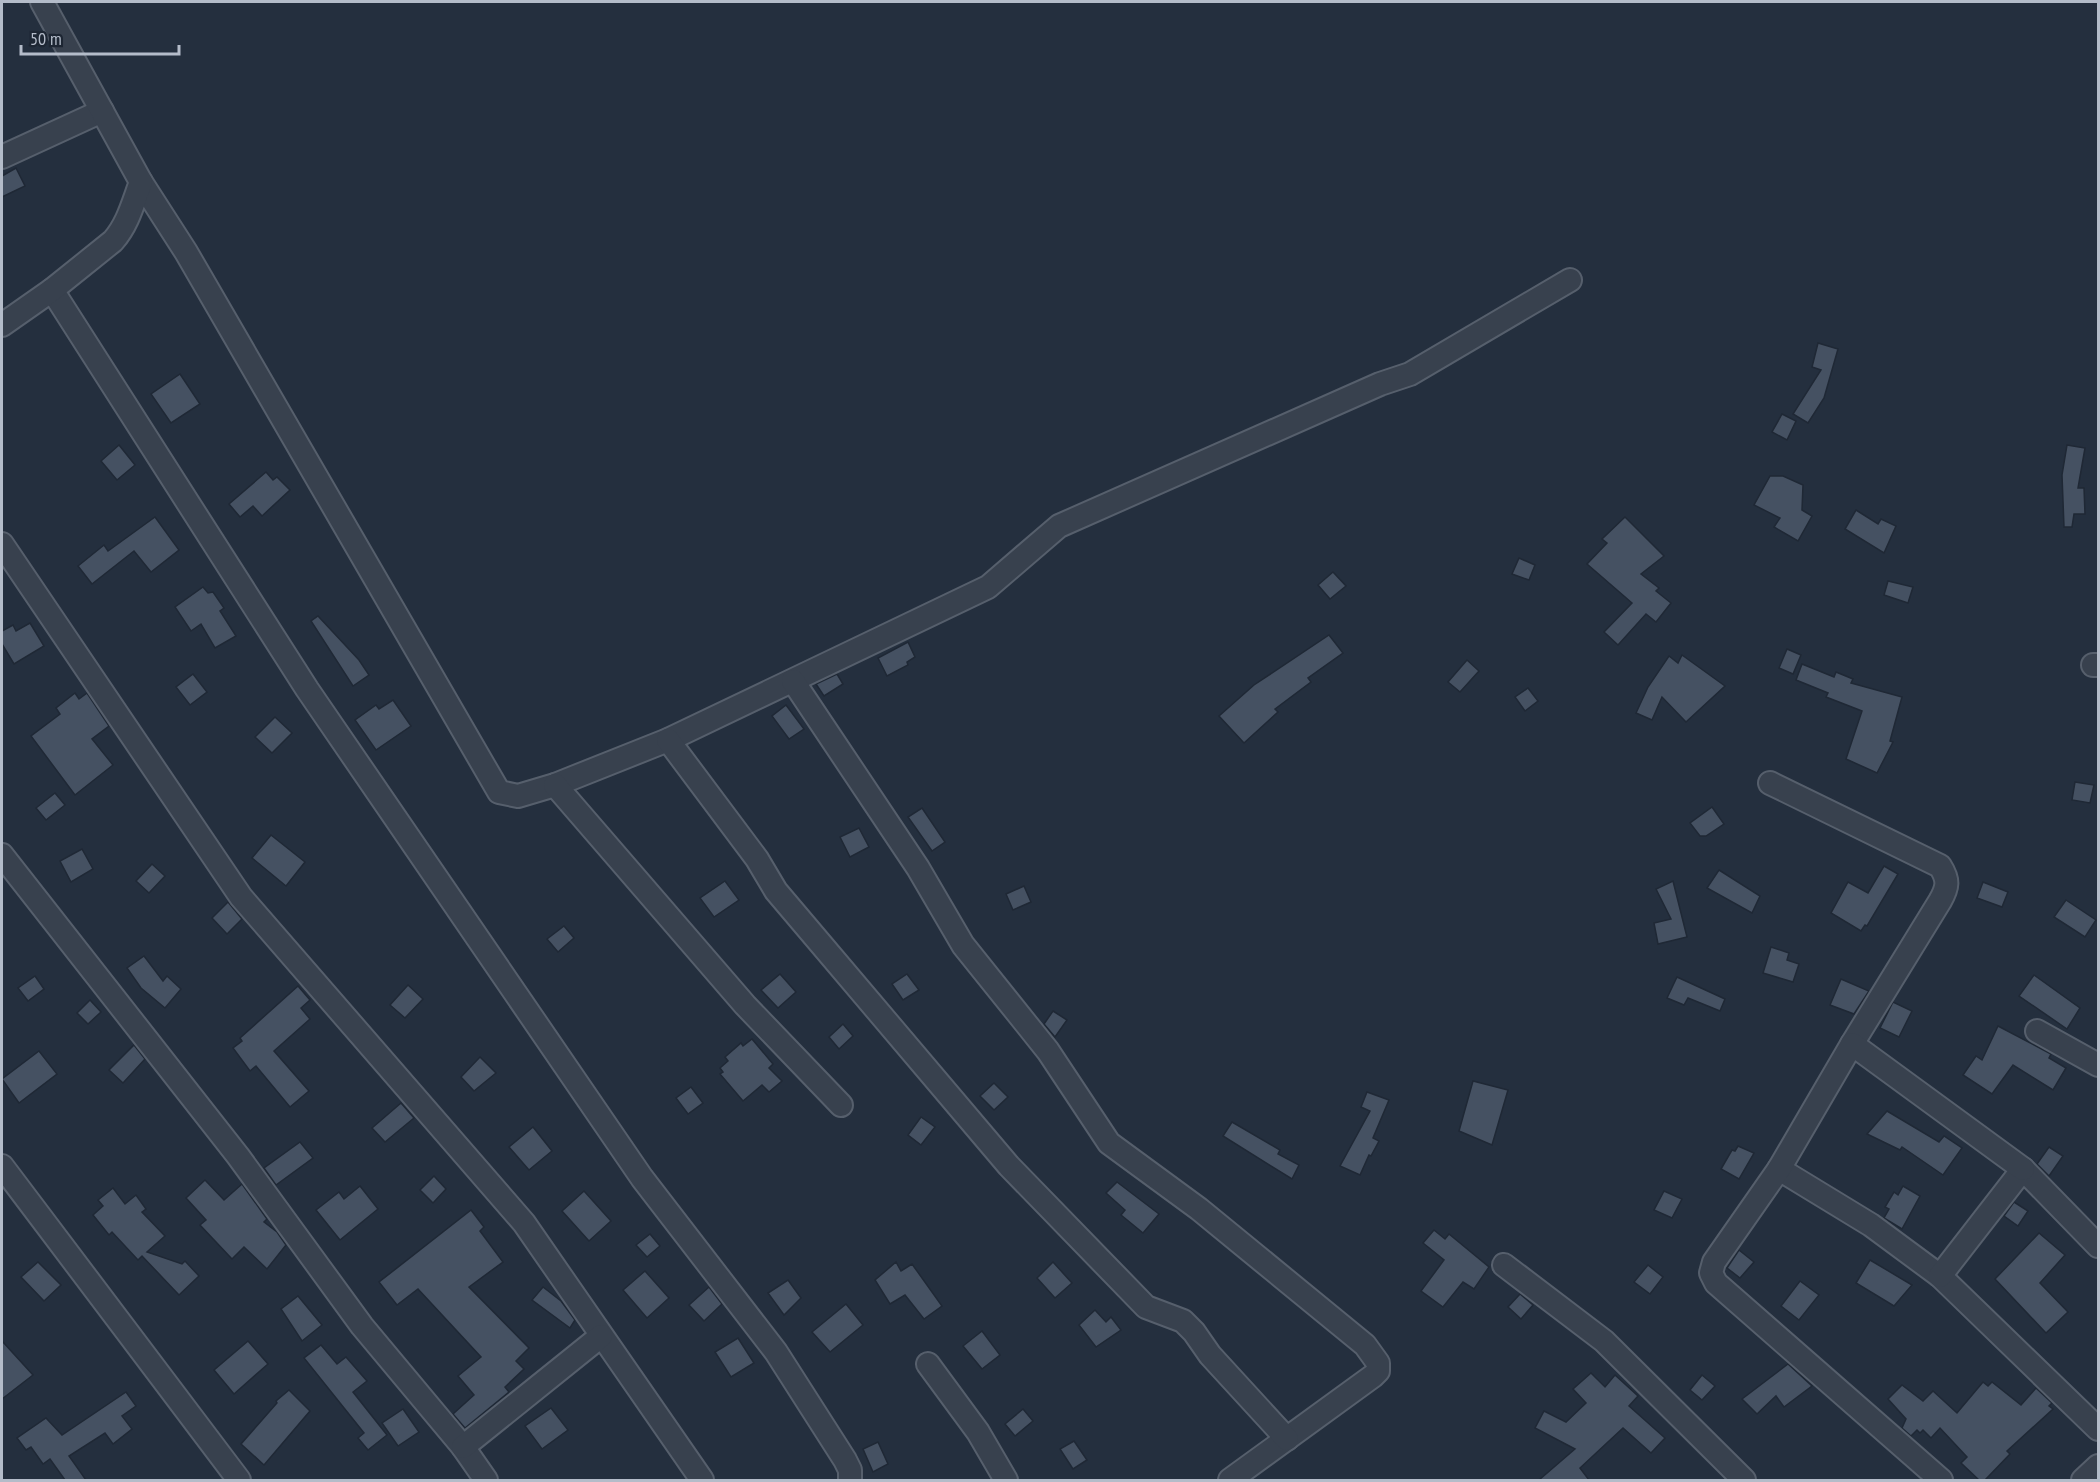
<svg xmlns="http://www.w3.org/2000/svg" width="2100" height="1482" font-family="'PT Sans Narrow',sans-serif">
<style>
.building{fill:#455162;stroke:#1f2835;stroke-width:1.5}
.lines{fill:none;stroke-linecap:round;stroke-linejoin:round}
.street-casing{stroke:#565f6c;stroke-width:26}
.street{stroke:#38414e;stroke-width:22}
</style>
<rect width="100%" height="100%" fill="#242f3e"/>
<g class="building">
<polygon points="16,168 25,186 2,197 2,176"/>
<polygon points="1818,343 1838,349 1824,398 1808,423 1793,414 1821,370 1812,367"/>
<polygon points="180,374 200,404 171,423 151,394"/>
<polygon points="1782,414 1796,421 1787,440 1772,432"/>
<polygon points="119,445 135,465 117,480 101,461"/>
<polygon points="2067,445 2085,448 2078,488 2084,488 2085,514 2074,514 2072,527 2064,527 2062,475"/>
<polygon points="266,472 273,480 277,477 290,490 262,516 253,506 240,517 229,504"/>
<polygon points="1770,476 1783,476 1803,485 1802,510 1812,516 1798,541 1774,527 1780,518 1754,505"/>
<polygon points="1856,510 1878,524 1881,519 1896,526 1884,553 1845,529"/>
<polygon points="155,517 179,550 151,572 134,551 92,584 78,566 104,545 108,551"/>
<polygon points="1625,517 1664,556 1641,574 1659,588 1656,591 1671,603 1656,622 1646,614 1618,645 1604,632 1632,603 1587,564 1607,543 1602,539"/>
<polygon points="1519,558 1535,565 1529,580 1512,574"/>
<polygon points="1333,572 1346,586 1330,599 1318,585"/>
<polygon points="1888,581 1913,587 1908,603 1884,595"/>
<polygon points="203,587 208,593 213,592 224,608 220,611 236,636 215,648 201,624 191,631 175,607"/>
<polygon points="318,616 359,660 369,675 353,686 311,621"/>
<polygon points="30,623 44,646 14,664 2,644 2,631 13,625 16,631"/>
<polygon points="1329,635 1343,653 1308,678 1311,682 1275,709 1278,712 1244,743 1219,716 1254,685"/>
<polygon points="908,642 915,657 907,662 908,665 887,676 878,658"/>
<polygon points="1787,649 1801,655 1793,674 1779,668"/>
<polygon points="1682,655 1725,686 1686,722 1662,697 1652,720 1636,713 1648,687 1669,656 1678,663"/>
<polygon points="1467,660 1479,671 1460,692 1448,682"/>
<polygon points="1802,664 1834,677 1836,672 1853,679 1851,683 1902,697 1890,741 1893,742 1877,773 1846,759 1862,711 1826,697 1828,693 1796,680"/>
<polygon points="193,674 207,692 190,705 176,687"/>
<polygon points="837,674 843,684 824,696 816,684"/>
<polygon points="1528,688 1538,701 1525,711 1515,697"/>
<polygon points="75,693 79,699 87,693 109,726 92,739 113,765 75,795 31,736 60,714 56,708"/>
<polygon points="393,700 411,726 376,750 355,720 376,705 379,709"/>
<polygon points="786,705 804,729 789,739 772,716"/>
<polygon points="275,717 292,733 272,753 255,737"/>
<polygon points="2075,782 2094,785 2090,803 2072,800"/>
<polygon points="55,793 65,805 46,820 36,808"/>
<polygon points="1712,807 1724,824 1706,836 1700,836 1690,823"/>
<polygon points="922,808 945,842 932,851 908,817"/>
<polygon points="859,828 869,847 850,857 840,837"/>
<polygon points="271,835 305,862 286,886 252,858"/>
<polygon points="82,849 93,869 71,882 60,861"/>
<polygon points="152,864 165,876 149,893 136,881"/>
<polygon points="1884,866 1898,874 1867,926 1865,925 1861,931 1831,913 1848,882 1868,893"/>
<polygon points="1719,870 1760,896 1752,913 1707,888"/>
<polygon points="725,881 739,900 714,917 700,898"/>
<polygon points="1673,881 1687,937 1658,944 1654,923 1671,919 1656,889"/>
<polygon points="1983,882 2008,892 2002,907 1977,898"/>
<polygon points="1024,886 1031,902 1013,910 1006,894"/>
<polygon points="2066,900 2096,920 2085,937 2054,917"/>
<polygon points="228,902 242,919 227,934 212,918"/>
<polygon points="564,926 574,938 558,952 547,939"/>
<polygon points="1771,947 1789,953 1787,960 1799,964 1793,982 1763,973"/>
<polygon points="144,956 163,981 167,976 181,989 165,1008 141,988 127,968"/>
<polygon points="780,974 796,992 778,1008 761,990"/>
<polygon points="907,974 919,990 903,1000 892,984"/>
<polygon points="2034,975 2080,1008 2067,1029 2019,996"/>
<polygon points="35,976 44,989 28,1001 18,988"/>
<polygon points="1677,977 1725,999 1720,1011 1688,998 1684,1005 1667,998"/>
<polygon points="1841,979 1869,991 1854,1014 1830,1005"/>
<polygon points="408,985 423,999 405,1018 390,1005"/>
<polygon points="298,986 310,1000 301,1008 310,1019 274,1051 309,1091 290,1107 256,1066 250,1071 233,1048 242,1041 240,1038"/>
<polygon points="90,1000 101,1012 88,1024 77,1013"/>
<polygon points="1893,1002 1912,1011 1899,1037 1880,1028"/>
<polygon points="1053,1011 1067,1020 1055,1037 1044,1024"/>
<polygon points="843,1024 853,1036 839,1049 829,1037"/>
<polygon points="1998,1026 2051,1054 2049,1058 2066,1068 2053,1090 2013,1065 1992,1094 1963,1075 1976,1056 1982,1060"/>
<polygon points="752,1039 773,1064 769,1068 782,1081 769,1092 762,1085 743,1101 720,1074 723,1072 720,1068 728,1061 725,1057 741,1043 743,1046"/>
<polygon points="134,1045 145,1059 123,1083 109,1070"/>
<polygon points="39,1051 57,1074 19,1103 2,1079"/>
<polygon points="480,1057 496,1073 474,1091 461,1077"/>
<polygon points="1473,1081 1508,1090 1492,1145 1459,1131"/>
<polygon points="994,1083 1008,1097 994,1110 980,1096"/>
<polygon points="691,1087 703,1103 688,1114 676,1098"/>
<polygon points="1367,1092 1389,1100 1373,1138 1379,1141 1371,1156 1369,1155 1360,1175 1340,1166 1370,1111 1361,1107"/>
<polygon points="401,1103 414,1118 385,1142 372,1128"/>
<polygon points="1887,1111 1939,1142 1944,1136 1962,1148 1943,1175 1902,1147 1900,1150 1867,1134"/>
<polygon points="921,1117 935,1127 921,1145 908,1135"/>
<polygon points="1232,1122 1280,1150 1278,1154 1299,1165 1292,1179 1223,1136"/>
<polygon points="533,1127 552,1151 529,1170 509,1147"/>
<polygon points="300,1142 313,1158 276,1185 264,1168"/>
<polygon points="1738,1146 1754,1153 1739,1179 1721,1169 1732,1150 1735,1151"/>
<polygon points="2049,1147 2063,1156 2049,1176 2037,1164"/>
<polygon points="434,1176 446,1189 433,1203 420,1190"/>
<polygon points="205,1180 224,1200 242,1184 267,1219 264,1222 277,1232 286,1245 267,1269 244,1247 232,1259 200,1225 206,1220 186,1198"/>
<polygon points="1117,1182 1159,1214 1143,1233 1121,1215 1125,1210 1106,1193"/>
<polygon points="360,1186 378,1209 340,1240 316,1210 339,1192 344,1199"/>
<polygon points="1903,1186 1920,1196 1902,1229 1884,1218 1889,1209 1885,1207 1894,1192 1898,1195"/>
<polygon points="113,1188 125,1204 136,1195 146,1209 142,1212 165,1236 147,1252 182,1264 185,1261 199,1276 179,1295 142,1256 138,1260 112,1232 109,1235 93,1215 103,1206 98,1200"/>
<polygon points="584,1191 611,1221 589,1241 562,1211"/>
<polygon points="1664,1191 1682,1199 1672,1218 1654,1210"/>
<polygon points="2014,1202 2028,1211 2018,1226 2004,1216"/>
<polygon points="471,1210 484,1227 480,1231 503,1262 469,1287 529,1348 516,1361 524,1369 505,1387 509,1392 465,1428 453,1414 474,1395 458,1376 481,1357 418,1289 397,1305 379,1282"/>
<polygon points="1434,1230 1445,1239 1449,1234 1489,1267 1474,1289 1463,1282 1443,1307 1421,1291 1444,1260 1423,1243"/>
<polygon points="2039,1233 2065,1255 2040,1283 2068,1312 2046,1333 1995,1279"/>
<polygon points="650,1234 660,1246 647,1257 636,1245"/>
<polygon points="1739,1250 1754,1262 1740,1278 1727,1268"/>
<polygon points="1870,1260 1912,1285 1894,1306 1856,1283"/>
<polygon points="38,1262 61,1285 44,1301 21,1277"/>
<polygon points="896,1262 901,1271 912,1264 942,1306 924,1319 905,1295 890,1304 875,1280"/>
<polygon points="1053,1262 1072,1283 1055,1298 1037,1278"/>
<polygon points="1648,1265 1663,1277 1650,1294 1634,1282"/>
<polygon points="645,1271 669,1298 647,1318 623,1290"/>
<polygon points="788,1280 801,1298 784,1315 768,1293"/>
<polygon points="1800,1281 1819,1295 1799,1320 1781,1306"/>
<polygon points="543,1287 561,1301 575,1320 570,1328 532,1300"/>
<polygon points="709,1287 722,1304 704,1321 689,1305"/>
<polygon points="1520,1294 1533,1305 1521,1319 1508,1307"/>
<polygon points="298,1296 322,1325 302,1341 281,1309"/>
<polygon points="846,1304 863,1325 830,1352 812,1332"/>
<polygon points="1095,1310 1106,1322 1111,1317 1121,1330 1096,1347 1079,1325"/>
<polygon points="982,1331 1000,1355 982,1369 963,1346"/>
<polygon points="738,1338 754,1363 731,1377 715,1352"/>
<polygon points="2,1341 33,1375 2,1399"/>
<polygon points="248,1341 268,1364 234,1394 214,1370"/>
<polygon points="321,1345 337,1364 346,1357 367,1381 353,1392 387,1435 368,1450 358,1438 364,1433 304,1358"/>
<polygon points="1788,1364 1812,1386 1784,1407 1776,1396 1757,1414 1742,1399"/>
<polygon points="1591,1373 1605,1387 1615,1375 1638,1396 1629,1406 1665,1438 1651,1453 1623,1428 1580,1468 1589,1480 1539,1480 1575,1449 1535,1428 1544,1411 1566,1422 1586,1403 1573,1389"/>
<polygon points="1702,1375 1715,1386 1702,1400 1690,1390"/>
<polygon points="1983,1382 1988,1386 1992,1382 2021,1405 2036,1388 2052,1403 2049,1406 2053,1409 2007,1451 2010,1454 1985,1480 1979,1480 1961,1463 1967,1457 1940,1428 1931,1438 1923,1430 1920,1433 1917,1430 1911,1436 1902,1428 1906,1419 1888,1399 1902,1385 1923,1401 1933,1391 1957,1413"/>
<polygon points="289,1390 310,1411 264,1465 241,1444 277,1403 276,1401"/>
<polygon points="126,1392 136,1406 122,1416 132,1429 113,1444 105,1433 69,1456 86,1480 65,1480 50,1459 43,1464 31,1447 26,1450 17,1438 46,1418 62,1435"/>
<polygon points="551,1408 568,1430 542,1449 525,1426"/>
<polygon points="403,1409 419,1432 398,1446 382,1423"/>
<polygon points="1023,1409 1033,1421 1015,1436 1005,1424"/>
<polygon points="1074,1441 1087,1460 1073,1469 1060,1449"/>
<polygon points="878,1442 888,1464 873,1472 863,1449"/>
</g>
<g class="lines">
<g class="street-casing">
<g id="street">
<polyline points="2,157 102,111"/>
<polyline points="141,182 186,252 499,792 518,796 555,785 668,740 988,587 1059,526 1380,384 1410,374 1570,280"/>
<polyline points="52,290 307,689 642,1178 776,1352 845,1460 850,1470 850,1480"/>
<path d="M 2,325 L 52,290 L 113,241 C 128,224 133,203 141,182 L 42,2"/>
<polyline points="2,544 241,897 524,1223 702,1480"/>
<polyline points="2093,665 2098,665"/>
<polyline points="793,681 918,868 963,945 1048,1051 1109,1143 1199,1209 1365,1345 1378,1363 1378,1371 1373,1376 1230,1480"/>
<polyline points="668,740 757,859 776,891 1009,1166 1146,1307 1183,1321 1194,1332 1210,1355 1287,1439"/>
<path d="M 1770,783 L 1940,866 C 1949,880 1948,887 1940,901 L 1852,1044"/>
<polyline points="555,785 745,1005 841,1105"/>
<polyline points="2,855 238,1156 362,1326 463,1447 486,1480"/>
<polyline points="2037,1031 2098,1065"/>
<polyline points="2,1166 239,1480"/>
<polyline points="1779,1169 1871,1225 1940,1276 2098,1429"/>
<polyline points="1504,1265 1604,1341 1744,1480"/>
<polyline points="1940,1276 2023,1169 2098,1246"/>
<polyline points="928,1364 978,1432 1006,1480"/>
<polyline points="463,1447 601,1336"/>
<polyline points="1941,1480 1716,1283 1711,1273 1714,1262 1779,1169 1852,1044 2023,1169"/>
<polyline points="2083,1480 2098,1466"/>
</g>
</g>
<use href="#street" class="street"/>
</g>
<rect width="2100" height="1482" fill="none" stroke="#b4bcc9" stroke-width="6"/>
<path d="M21 45v9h158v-9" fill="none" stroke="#b4bcc9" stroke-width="3"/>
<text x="30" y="45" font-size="18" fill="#b4bcc9" stroke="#1d2633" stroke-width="4.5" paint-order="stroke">50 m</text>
</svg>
